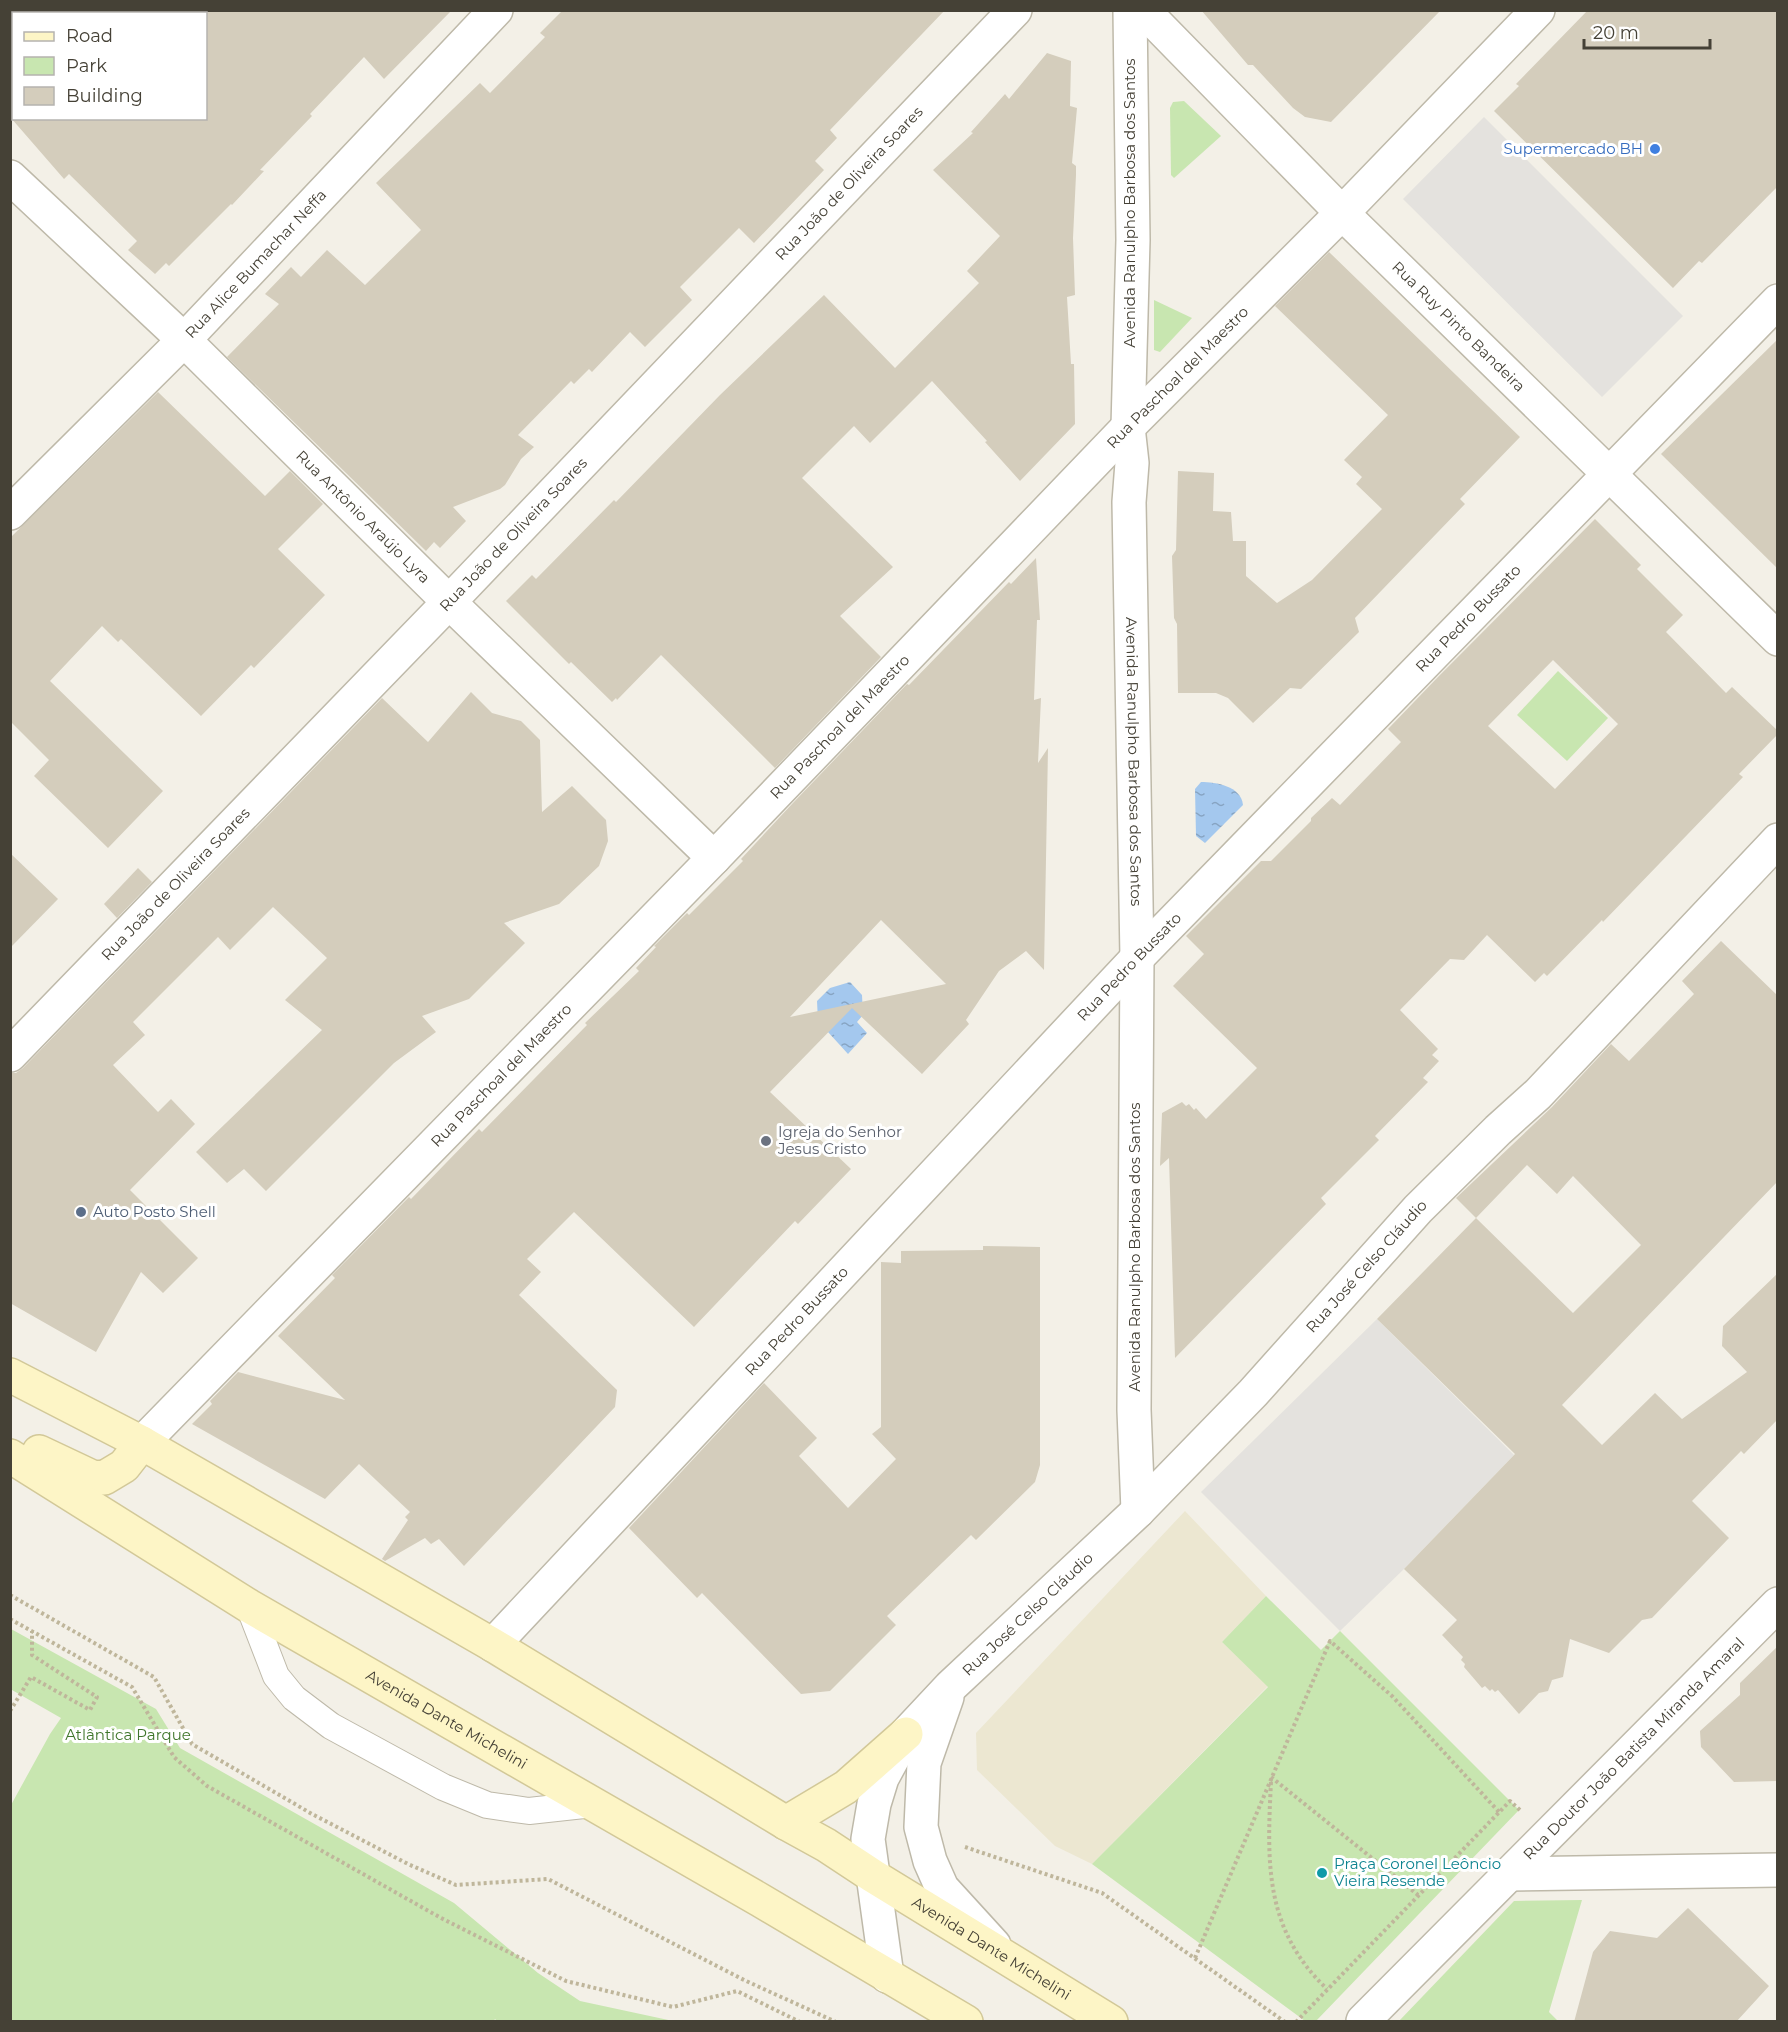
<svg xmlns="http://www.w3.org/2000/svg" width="1788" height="2032" font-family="Montserrat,sans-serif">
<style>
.education{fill:#ece7d1}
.green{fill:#c8e6b0}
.parking{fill:#e4e2de}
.water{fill:url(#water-ripples)}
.building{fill:#d4cdbc;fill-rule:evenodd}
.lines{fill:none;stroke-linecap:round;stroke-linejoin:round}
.service-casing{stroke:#beb9a9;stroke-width:28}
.minor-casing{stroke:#beb9a9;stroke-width:36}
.tertiary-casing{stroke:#beb9a9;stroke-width:36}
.secondary-casing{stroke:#d2c898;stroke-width:36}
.path{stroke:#bfb69b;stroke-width:4;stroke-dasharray:3 3;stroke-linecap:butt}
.service{stroke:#fff;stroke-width:26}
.minor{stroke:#fff;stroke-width:33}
.tertiary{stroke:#fff;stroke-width:33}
.secondary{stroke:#fdf5c6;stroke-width:33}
.shop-dot{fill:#3f7fe0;stroke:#fff;stroke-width:2}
.worship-dot{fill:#6b7280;stroke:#fff;stroke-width:2}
.service-dot{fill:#5c6f8a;stroke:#fff;stroke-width:2}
.culture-dot{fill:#0f9aa8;stroke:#fff;stroke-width:2}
.labels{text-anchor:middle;stroke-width:6;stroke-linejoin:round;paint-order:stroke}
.shop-label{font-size:15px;fill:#366cbe;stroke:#fff;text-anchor:end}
.street-label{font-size:15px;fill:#454136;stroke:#fff}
.worship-label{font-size:15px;fill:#5b616d;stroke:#fff;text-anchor:start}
.service-label{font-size:15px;fill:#4e5e75;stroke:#fff;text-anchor:start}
.park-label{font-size:15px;fill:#3f762b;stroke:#fff}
.culture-label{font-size:15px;fill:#0d838f;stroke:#fff;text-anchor:start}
</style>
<defs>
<pattern id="water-ripples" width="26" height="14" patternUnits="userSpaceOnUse" patternTransform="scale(1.5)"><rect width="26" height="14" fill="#a4c8ee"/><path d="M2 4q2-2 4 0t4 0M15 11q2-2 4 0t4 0" fill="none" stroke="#87a4c2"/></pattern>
</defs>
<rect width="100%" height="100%" fill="#f3f0e7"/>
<polygon class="education" points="1185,1511 1266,1596 1222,1642 1268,1686 1092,1864 1055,1846 977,1770 976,1733"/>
<g class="green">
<polygon points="1184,101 1221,136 1174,178 1171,175 1170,108 1173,102"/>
<polygon points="1154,300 1192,318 1160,352 1154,350"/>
<polygon points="1558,671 1608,718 1567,761 1517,715"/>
<polygon points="1266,1596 1321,1650 1340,1631 1519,1810 1316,2021 1305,2021 1092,1864 1268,1687 1222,1642"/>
<polygon points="11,1629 156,1709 180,1748 454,1903 538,1973 580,2001 673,2021 498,2022 495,2019 493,2022 11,2021 11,1805 50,1734 61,1718 12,1690 11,1692"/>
<polygon points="1582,1900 1549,2012 1558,2021 1399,2021 1514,1901"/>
</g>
<g class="parking">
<polygon points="1484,117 1683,316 1602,397 1403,199"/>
<polygon points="1377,1319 1514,1455 1404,1569 1340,1631 1201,1492"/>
</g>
<g class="water">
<path d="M 1201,782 C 1216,782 1241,786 1243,805 L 1205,843 L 1196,836 L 1195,789 Z"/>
<polygon points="850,982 862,995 863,1015 857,1022 867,1033 848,1054 818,1021 817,1001 830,988"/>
</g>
<g class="building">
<polygon points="206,10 452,10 384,79 364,57 310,114 312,116 260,170 264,171 232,205 231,204 169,266 166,263 155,274 128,250 137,241 69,174 64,179 11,118 206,118"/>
<polygon points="563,10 945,10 830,130 837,138 815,161 824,170 754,243 739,228 680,287 692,300 645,347 630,332 592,372 589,369 574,384 571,381 518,435 534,447 521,459 505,485 500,489 453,507 466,521 440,548 434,542 426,551 227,357 279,304 265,294 291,267 301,277 327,250 365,285 421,230 376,183 480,83 490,93 545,37 540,33"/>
<polygon points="1201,10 1441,10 1331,122 1305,117 1293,108 1253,65 1248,65"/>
<polygon points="1588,10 1778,10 1778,186 1702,263 1699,261 1673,288 1494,111 1519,86 1516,84"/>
<polygon points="1047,53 1071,61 1070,106 1077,108 1072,163 1076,166 1076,175 1073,238 1075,295 1067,297 1071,364 1074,364 1075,424 1020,481 985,442 987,441 932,381 870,443 854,426 802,478 893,567 840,616 881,657 775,768 661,655 617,700 616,698 612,702 571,662 569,664 506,601 532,575 536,579 614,500 616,502 720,395 824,295 895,368 979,283 967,271 1000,236 933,170 973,133 971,132 1005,94 1009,99"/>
<polygon points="1329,252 1520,437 1460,499 1465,504 1355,618 1359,632 1301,689 1290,688 1253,723 1228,698 1216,693 1178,693 1177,624 1174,618 1172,556 1176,550 1178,471 1214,473 1213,511 1231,512 1233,541 1246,541 1246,576 1277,603 1312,580 1382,509 1356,484 1362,477 1344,460 1388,415 1275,306"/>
<polygon points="1778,339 1778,569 1661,454"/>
<polygon points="158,392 265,496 290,471 323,504 278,549 325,595 254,668 251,665 201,716 121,639 118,642 102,626 50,681 163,791 108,848 34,776 49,760 10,721 10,538"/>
<path d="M 1595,519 L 1641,565 L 1637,569 L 1683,615 L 1666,632 L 1726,693 L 1732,687 L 1778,731 L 1778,734 L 1739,774 L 1743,777 L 1603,922 L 1602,920 L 1547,976 L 1544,973 L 1535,982 L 1487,935 L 1464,960 L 1450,959 L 1400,1010 L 1438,1049 L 1432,1055 L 1439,1061 L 1423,1078 L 1428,1082 L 1375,1136 L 1379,1140 L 1321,1198 L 1326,1204 L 1175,1358 L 1169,1158 L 1160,1166 L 1162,1113 L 1182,1102 L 1186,1106 L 1189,1104 L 1194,1110 L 1196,1108 L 1206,1119 L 1257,1068 L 1173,986 L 1204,954 L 1186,936 L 1261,861 L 1271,861 L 1311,821 L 1311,818 L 1332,798 L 1340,805 L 1401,742 L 1388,729 L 1438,677 ZM 1553,660 L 1618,724 L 1555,789 L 1488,726 Z"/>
<path d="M 1036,558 L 1040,620 L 1037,620 L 1034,700 L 1041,698 L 1038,763 L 1048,748 L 1044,970 L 1026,951 L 999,971 L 966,1020 L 969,1024 L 922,1074 L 852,1008 L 770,1092 L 851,1169 L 798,1224 L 795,1221 L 694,1327 L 574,1212 L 527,1259 L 541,1272 L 519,1295 L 617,1390 L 615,1407 L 464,1566 L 439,1539 L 431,1544 L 425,1538 L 385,1561 L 382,1559 L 408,1520 L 405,1517 L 410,1512 L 359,1464 L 325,1499 L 192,1424 L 212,1404 L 210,1401 L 238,1372 L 345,1400 L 278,1336 L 335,1278 L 332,1275 L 409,1197 L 411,1199 L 479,1129 L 482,1132 L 587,1025 L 585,1023 L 639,971 L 636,968 L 656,947 L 654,946 L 687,913 L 689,915 L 743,861 L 741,859 L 792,804 L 907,684 L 909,685 L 1009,582 L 1011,584 ZM 881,920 L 946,984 L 790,1017 Z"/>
<polygon points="471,692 492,713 521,721 540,740 542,812 572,786 606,820 608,841 599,866 559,904 504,923 525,943 469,999 422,1016 436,1032 394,1063 266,1191 244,1169 227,1183 196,1152 322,1030 285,1000 327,958 273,907 230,950 218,937 133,1022 145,1035 113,1065 158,1112 171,1099 195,1124 130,1190 198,1258 163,1293 141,1272 96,1352 10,1303 10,1073 16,1073 23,1068 382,698 428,742"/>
<polygon points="10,853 58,899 10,948"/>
<polygon points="138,868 152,882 117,918 104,904"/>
<path d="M 1721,941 L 1778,996 L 1778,1181 L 1562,1405 L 1602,1445 L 1655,1393 L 1682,1419 L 1747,1372 L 1722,1346 L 1723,1326 L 1778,1273 L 1778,1419 L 1744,1454 L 1741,1451 L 1692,1501 L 1729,1538 L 1652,1618 L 1642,1620 L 1609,1653 L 1570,1639 L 1563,1677 L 1552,1680 L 1548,1691 L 1539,1693 L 1519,1714 L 1498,1690 L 1495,1692 L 1492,1689 L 1490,1691 L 1485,1686 L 1482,1688 L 1464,1667 L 1465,1664 L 1461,1660 L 1463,1657 L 1442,1635 L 1457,1620 L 1404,1569 L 1515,1454 L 1377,1319 L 1476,1218 L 1456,1198 L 1552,1107 L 1611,1044 L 1629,1061 L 1694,994 L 1682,981 ZM 1527,1165 L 1557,1194 L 1573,1176 L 1641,1245 L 1573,1313 L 1476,1218 Z"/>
<polygon points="983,1246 1040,1247 1040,1465 1035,1482 976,1540 971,1535 887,1616 896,1625 830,1691 801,1694 702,1593 697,1598 629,1528 764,1383 817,1438 799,1456 848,1508 896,1459 872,1434 881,1427 881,1262 901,1263 901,1251 983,1250"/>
<polygon points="1778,1646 1778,1781 1734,1782 1701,1747 1700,1731 1740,1695 1740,1683"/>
<polygon points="1688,1908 1769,1986 1736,2022 1574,2022 1593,1952 1610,1931 1657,1938"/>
</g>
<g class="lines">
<g class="service-casing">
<polyline id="service" points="249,1606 276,1676 294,1698 331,1726 443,1787 487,1805 529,1811 593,1804"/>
</g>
<g class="minor-casing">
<g id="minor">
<path id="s1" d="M 1130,10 L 1133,240 L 1128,427 L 1132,463 L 1129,502 L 1137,958 L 1134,1410 L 1138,1511"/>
<path id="s2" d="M 1143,10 L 1342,213 L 1778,639"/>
<path id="s3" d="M 10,177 L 184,340 L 449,602 L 714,858"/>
<path id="s4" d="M 10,513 L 184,340 L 496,10"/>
<path id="s5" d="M 10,1055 L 449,602 L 1015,10"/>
<path id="s6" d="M 142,1443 L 714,858 L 1128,427 L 1342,213 L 1538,10"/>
<path id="s7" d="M 493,1645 L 1137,958 L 1778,301"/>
<polyline points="1509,1874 1778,1870"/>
<path id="s8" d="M 1363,2021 L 1778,1604"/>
</g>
</g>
<g class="tertiary-casing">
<g id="tertiary">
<polyline points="947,1697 924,1763 921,1827 930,1861 942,1888 994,1945"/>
<path id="s9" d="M 887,1976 L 868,1839 L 874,1804 L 882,1778 L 906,1734 L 950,1687 L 1138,1511 L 1253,1393 L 1418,1209 L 1498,1130 L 1538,1094 L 1778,840"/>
</g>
</g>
<g class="secondary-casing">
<g id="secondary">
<path id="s10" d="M 10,1375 L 142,1443 L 493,1645 L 786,1823 L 826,1845 L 873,1876 L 1111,2022"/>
<polyline points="39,1452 92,1477 104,1478 124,1466 142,1443"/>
<path id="s11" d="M 10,1456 L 249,1606 L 760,1900 L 966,2022"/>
<polyline points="786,1823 846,1787 906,1734"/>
</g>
</g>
<g class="path">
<polyline points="10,1595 154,1677 192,1744 312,1814 408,1864 456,1885 548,1879 744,1980 836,2022"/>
<polyline points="10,1619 132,1687 174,1757 207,1786 441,1918 566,1981 673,2007 737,1991 800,2022"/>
<polyline points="10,1711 31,1677 90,1710 97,1697 32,1655 32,1631"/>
<polyline points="1271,1777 1418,1895"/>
<path d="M 1271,1782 C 1267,1862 1264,1929 1327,1989"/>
<polyline points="965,1847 1102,1893 1285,2022"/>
<polyline points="1195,1958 1330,1641 1393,1697 1499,1812"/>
<polyline points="1296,2022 1510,1801 1520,1810"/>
</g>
<use href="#service" class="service"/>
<use href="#minor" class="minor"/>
<use href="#tertiary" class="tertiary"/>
<use href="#secondary" class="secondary"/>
</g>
<circle class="shop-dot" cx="1655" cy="149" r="6"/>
<circle class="worship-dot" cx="766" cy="1141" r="6"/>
<circle class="service-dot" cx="81" cy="1212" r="6"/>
<circle class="culture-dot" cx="1322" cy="1873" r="6"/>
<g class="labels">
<g class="shop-label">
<text x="1643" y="154">Supermercado BH</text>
</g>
<g class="street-label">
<text dy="5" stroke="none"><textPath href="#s5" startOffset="1210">Rua João de Oliveira Soares</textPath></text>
<text transform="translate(1130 203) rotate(-90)" y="5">Avenida Ranulpho Barbosa dos Santos</text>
<text dy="5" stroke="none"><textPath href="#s4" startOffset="350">Rua Alice Bumachar Neffa</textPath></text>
<text dy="5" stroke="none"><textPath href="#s2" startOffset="447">Rua Ruy Pinto Bandeira</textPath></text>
<text dy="5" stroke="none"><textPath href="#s6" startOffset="1486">Rua Paschoal del Maestro</textPath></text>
<text dy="5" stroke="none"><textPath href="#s3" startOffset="490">Rua Antônio Araújo Lyra</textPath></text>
<text dy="5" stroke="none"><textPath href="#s5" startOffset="724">Rua João de Oliveira Soares</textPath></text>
<text dy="5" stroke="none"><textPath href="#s7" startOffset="1416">Rua Pedro Bussato</textPath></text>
<text dy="5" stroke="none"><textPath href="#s6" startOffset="1000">Rua Paschoal del Maestro</textPath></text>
<text dy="5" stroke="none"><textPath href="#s1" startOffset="752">Avenida Ranulpho Barbosa dos Santos</textPath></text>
<text dy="5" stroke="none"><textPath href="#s5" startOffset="238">Rua João de Oliveira Soares</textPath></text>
<text dy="5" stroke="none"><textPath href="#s7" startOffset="930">Rua Pedro Bussato</textPath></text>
<text dy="5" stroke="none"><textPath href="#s6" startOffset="514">Rua Paschoal del Maestro</textPath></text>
<text transform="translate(1135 1247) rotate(-90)" y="5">Avenida Ranulpho Barbosa dos Santos</text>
<text dy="5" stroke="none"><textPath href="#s9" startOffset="908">Rua José Celso Cláudio</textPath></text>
<text dy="5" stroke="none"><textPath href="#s7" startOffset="444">Rua Pedro Bussato</textPath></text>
<text dy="5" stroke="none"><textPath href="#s9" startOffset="422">Rua José Celso Cláudio</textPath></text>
<text dy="5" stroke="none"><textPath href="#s11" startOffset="510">Avenida Dante Michelini</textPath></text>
<text dy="5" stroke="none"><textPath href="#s8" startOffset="384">Rua Doutor João Batista Miranda Amaral</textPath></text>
<text dy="5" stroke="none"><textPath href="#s10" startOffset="1137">Avenida Dante Michelini</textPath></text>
</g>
<g class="worship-label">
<text x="778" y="1137">Igreja do Senhor<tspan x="778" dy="17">Jesus Cristo</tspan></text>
</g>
<g class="service-label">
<text x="93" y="1217">Auto Posto Shell</text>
</g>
<g class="park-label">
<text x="128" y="1740">Atlântica Parque</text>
</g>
<g class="culture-label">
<text x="1334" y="1869">Praça Coronel Leôncio<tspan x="1334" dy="17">Vieira Resende</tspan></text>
</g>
</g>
<rect width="1788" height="2032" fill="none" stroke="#454136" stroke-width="24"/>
<rect x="12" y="12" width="195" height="108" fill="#ffffff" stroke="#b5b3af" stroke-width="1.5"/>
<rect x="24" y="32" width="30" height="9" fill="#fdf5c6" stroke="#b5b3af" stroke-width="1.5"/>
<text x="66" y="42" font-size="18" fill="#454136">Road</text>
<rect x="24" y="57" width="30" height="18" fill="#c8e6b0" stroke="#b5b3af" stroke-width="1.5"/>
<text x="66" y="72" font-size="18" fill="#454136">Park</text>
<rect x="24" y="87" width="30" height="18" fill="#d4cdbc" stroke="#b5b3af" stroke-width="1.5"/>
<text x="66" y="102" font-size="18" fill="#454136">Building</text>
<path d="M1584 39v9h126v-9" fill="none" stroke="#454136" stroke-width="3"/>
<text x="1593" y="39" font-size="18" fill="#454136" stroke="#ffffff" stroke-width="4.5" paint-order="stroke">20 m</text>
</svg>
